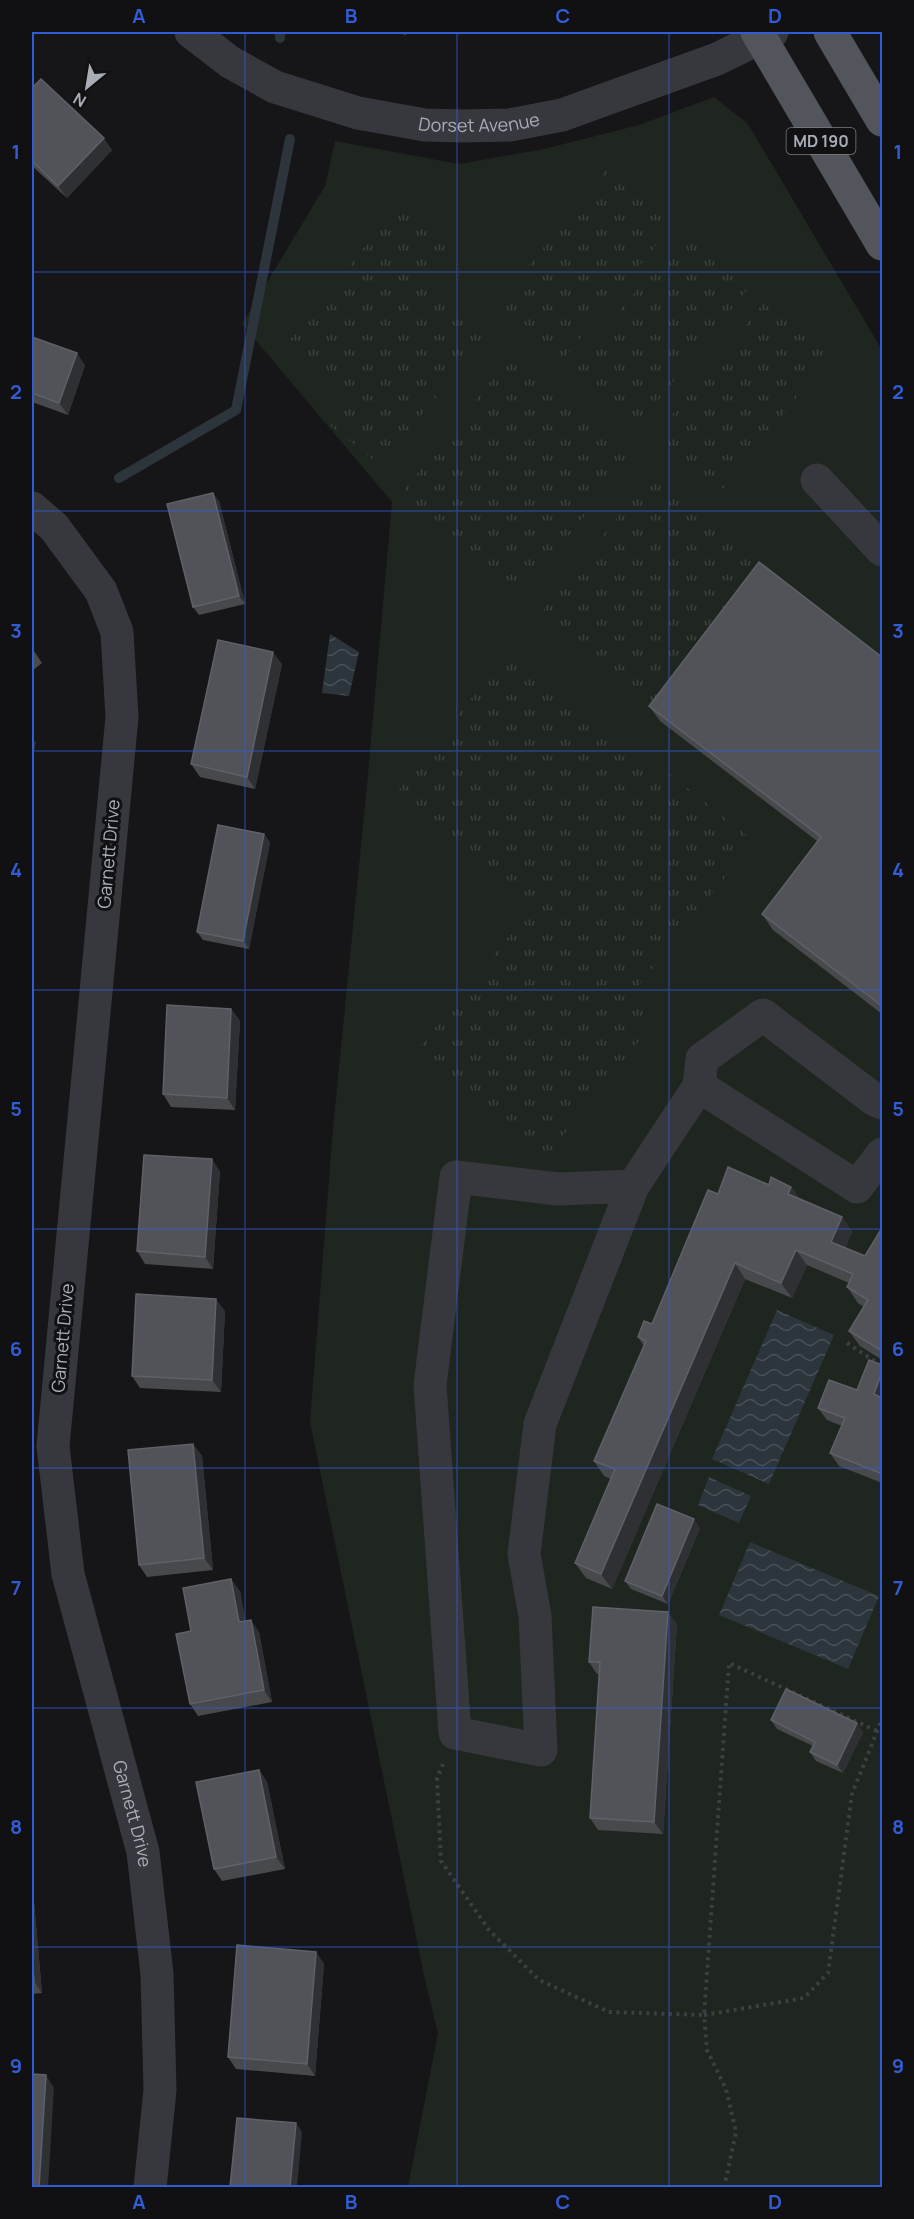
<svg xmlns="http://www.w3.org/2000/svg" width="914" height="2219" font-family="Manrope,sans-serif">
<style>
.grass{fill:#1e261f}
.park{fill:url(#park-tufts)}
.water{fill:url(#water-waves)}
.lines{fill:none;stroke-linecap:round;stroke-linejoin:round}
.stream{stroke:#2c353c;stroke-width:10}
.path{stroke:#3d3f44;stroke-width:4;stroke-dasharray:3 4.5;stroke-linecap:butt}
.minor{stroke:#37383d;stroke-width:33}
.major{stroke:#53555c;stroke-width:33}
.wall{fill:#47494d}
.shaded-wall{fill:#2f3033}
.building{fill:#525359;stroke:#5f6168;stroke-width:1.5}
.grid{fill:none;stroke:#325cd3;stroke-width:1.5;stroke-opacity:0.55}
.labels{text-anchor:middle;stroke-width:6;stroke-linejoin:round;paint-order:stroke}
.shield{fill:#111113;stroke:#7b7e86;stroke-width:1.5}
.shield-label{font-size:16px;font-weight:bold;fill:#a8adb8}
.street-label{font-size:18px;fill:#a8adb8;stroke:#111113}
.neatline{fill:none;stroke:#325cd3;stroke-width:2}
.grid-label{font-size:20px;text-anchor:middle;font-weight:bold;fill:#325cd3}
</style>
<defs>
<pattern id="park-tufts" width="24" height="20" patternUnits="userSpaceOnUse" patternTransform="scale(1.5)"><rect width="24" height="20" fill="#1e261f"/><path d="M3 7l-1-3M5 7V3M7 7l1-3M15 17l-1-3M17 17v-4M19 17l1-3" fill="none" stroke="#3c433d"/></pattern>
<pattern id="water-waves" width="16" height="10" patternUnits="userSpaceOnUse" patternTransform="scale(1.5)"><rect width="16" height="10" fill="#2c353c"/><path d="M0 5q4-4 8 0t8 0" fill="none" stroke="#485056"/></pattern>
</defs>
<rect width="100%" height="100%" fill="#161618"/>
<polygon class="grass" points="714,97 748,124 882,350 882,2187 408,2187 438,2033 425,1980 310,1422 333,1128 366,796 392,502 242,324 325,186 335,141 459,164 544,149 639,125"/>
<g class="park">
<polygon points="610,165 677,219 563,360 496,306"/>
<polygon points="401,201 457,245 427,283 489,331 381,466 322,419 342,392 285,346"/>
<polygon points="687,228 753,282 640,423 573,369"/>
<polygon points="770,295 836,349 722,490 655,436"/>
<polygon points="508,359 632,456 516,602 393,504"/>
<polygon points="653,473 774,569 658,715 537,618"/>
<polygon points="511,648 754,841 637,988 664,1010 545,1158 414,1054 533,906 394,796"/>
</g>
<g class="water">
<polygon points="330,634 359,652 349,696 322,693"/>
<polygon points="777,1310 834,1335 769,1484 712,1459"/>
<polygon points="709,1477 751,1496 739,1523 698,1505"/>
<polygon points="750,1542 879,1596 848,1669 719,1615"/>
</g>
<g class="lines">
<g class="stream">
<polyline points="280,38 280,32"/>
<polyline points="119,478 236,410 290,139"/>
</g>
<g class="path">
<polyline points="847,1343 882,1366"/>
<polyline points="443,1764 437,1778 441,1861 489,1930 539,1980 609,2012 704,2015 729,1663 877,1731"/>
<polyline points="724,2188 736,2132 726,2089 707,2050 704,2015 804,1998 828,1973 852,1794 882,1719"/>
</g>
<g class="minor">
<path id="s1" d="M 191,32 L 230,62 L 275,87 L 358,113 L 425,125 L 462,126 L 510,125 L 562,115 L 717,59 L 772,32"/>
<polyline points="817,480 882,550"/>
<path id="s2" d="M 32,508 L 54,527 L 101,591 L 117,632 L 122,717 L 53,1446 L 68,1574 L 143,1852 L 157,1974 L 160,2090 L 150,2188"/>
<polyline points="882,1103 875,1100 763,1015 702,1059 699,1086 857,1187 882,1154"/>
<polyline points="633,1186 558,1189 456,1177 430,1385 455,1733 541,1750 535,1616 524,1554 540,1424 633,1186 699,1086"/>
</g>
<g class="major">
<polyline points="757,32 882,244"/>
<polyline points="830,32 882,120"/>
</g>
</g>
<g class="wall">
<polygon points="393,32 407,32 406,35"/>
<polygon points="32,88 112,150 67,198 32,166"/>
<polygon points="32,337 85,365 68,415 32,402"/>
<polygon points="219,501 245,604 199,615 193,607"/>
<polygon points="32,648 42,663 32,671"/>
<polygon points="882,657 882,1014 773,930 762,914 817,841 660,721 649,706"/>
<polygon points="282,664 255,789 200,777 191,764"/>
<polygon points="264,834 270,843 249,949 203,940 197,932"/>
<polygon points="231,1009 240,1021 235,1110 171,1107 163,1094"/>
<polygon points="220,1171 213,1269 145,1264 137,1251"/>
<polygon points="769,1185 791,1187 799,1198 842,1217 852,1232 845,1248 865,1256 882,1228 882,1360 860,1346 849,1331 864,1307 858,1303 847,1287 849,1283 807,1265 792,1298 745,1279 612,1589 586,1578 575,1563 611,1479 604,1476 594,1461 644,1346 638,1337 652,1324 718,1194"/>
<polygon points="225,1311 221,1392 140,1388 132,1376"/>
<polygon points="882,1365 882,1483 839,1466 830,1453 842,1426 827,1420 818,1408 857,1390"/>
<polygon points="193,1444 202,1456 213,1570 147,1577 139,1565"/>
<polygon points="700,1528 668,1604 631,1589 625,1581"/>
<polygon points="240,1591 245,1621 259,1632 272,1702 198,1716 190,1704 191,1631"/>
<polygon points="677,1624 663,1834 598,1830 590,1818 600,1674 597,1674 589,1662"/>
<polygon points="771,1720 863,1732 843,1773 816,1761 810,1752 813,1746 777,1729"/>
<polygon points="259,1770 267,1782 285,1869 222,1881 214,1869"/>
<polygon points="32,1879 42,1993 32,1994"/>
<polygon points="316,1952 324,1964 315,2076 236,2069 228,2057"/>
</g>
<g class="shaded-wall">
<polygon points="104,138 112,150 67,198 58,186"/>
<polygon points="77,353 85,365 68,415 59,403"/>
<polygon points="213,493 219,501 245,604 239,596"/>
<polygon points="273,652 282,664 255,789 247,777"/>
<polygon points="32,737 36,743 32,759"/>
<polygon points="264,834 270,843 249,949 243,941"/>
<polygon points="231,1009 240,1021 235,1110 227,1098"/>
<polygon points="212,1159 220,1171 213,1269 205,1257"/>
<polygon points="791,1187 802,1202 788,1194"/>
<polygon points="842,1217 852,1232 842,1258 831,1242"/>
<polygon points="796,1250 807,1265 792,1298 781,1283"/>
<polygon points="735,1263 745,1279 612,1589 601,1574"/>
<polygon points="216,1299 225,1311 221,1392 212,1380"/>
<polygon points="882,1372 882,1406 874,1394"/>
<polygon points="193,1444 202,1456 213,1570 204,1558"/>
<polygon points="694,1519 700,1528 668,1604 662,1596"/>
<polygon points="231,1579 240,1591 248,1634 239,1622"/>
<polygon points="668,1612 677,1624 663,1834 654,1822"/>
<polygon points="251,1620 259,1632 272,1702 264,1690"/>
<polygon points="857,1723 863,1732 843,1773 837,1765"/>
<polygon points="259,1770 267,1782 285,1869 276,1857"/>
<polygon points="32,1879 42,1993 34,1981 32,1957"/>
<polygon points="316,1952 324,1964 315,2076 307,2064"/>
<polygon points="46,2075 54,2088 48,2187 39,2187"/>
<polygon points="296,2123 302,2132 297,2187 290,2187"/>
</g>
<g class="building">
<polygon points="41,79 104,138 58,186 32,161 32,88"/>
<polygon points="32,337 77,353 59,403 32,393"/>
<polygon points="213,493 239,596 193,607 167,504"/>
<polygon points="759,562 882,657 882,1006 762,914 821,837 649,706"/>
<polygon points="218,640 273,652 247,777 191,764"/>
<polygon points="218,825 264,834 243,941 197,932"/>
<polygon points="167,1005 231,1009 227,1098 163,1094"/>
<polygon points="144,1155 212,1159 205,1257 137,1251"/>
<polygon points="728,1167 769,1185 771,1177 791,1187 788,1194 842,1217 831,1242 865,1256 882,1228 882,1351 849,1331 868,1300 847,1287 853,1274 796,1250 781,1283 735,1263 601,1574 575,1563 615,1469 594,1461 646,1341 638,1337 644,1321 652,1324 708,1190 718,1194"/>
<polygon points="136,1294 216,1299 212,1380 132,1376"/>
<polygon points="869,1360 882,1365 882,1372 874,1394 882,1398 882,1474 830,1453 845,1418 818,1408 829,1380 857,1390"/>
<polygon points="193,1444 204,1558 139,1565 128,1450"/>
<polygon points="657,1504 694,1519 662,1596 625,1581"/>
<polygon points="231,1579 239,1622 251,1620 264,1690 190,1704 176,1634 191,1631 183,1588"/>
<polygon points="593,1607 668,1612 654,1822 590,1818 600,1662 589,1662"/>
<polygon points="786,1689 857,1723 837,1765 810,1752 815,1742 771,1720"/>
<polygon points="259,1770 276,1857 214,1869 196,1782"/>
<polygon points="237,1945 316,1952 307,2064 228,2057"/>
<polygon points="32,1957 34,1981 32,1981"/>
<polygon points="32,2074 46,2075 39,2187 32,2187"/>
<polygon points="237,2118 296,2123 290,2187 230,2187"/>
</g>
<path class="grid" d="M 245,32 L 245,2188M 457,32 L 457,2188M 669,32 L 669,2188M 32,272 L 882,272M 32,511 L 882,511M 32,751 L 882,751M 32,990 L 882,990M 32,1229 L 882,1229M 32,1468 L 882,1468M 32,1708 L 882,1708M 32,1947 L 882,1947"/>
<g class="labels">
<rect class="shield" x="786.5" y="128" width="69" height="26" rx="4.5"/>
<g class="shield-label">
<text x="821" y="147">MD 190</text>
</g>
<g class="street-label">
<text dy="6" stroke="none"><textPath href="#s1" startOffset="310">Dorset Avenue</textPath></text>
<text transform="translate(109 854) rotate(-85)" y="6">Garnett Drive</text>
<text transform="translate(63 1338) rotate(-85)" y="6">Garnett Drive</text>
<text dy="6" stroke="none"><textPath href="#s2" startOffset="1347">Garnett Drive</textPath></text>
</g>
</g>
<rect width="914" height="2219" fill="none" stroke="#111113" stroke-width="66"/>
<g transform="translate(87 87) rotate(210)" stroke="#111113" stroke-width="4.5" paint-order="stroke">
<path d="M0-4.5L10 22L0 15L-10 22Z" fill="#a8adb8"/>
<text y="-9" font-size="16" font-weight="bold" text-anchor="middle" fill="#a8adb8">N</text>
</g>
<rect x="33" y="33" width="848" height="2153" class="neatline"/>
<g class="grid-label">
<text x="139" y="23">A</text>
<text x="351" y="23">B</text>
<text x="563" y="23">C</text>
<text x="775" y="23">D</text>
<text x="16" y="159">1</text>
<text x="898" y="159">1</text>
<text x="16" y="399">2</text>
<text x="898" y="399">2</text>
<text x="16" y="638">3</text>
<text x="898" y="638">3</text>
<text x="16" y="877">4</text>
<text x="898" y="877">4</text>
<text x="16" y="1116">5</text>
<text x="898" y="1116">5</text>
<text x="16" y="1356">6</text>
<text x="898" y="1356">6</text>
<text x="16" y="1595">7</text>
<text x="898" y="1595">7</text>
<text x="16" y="1834">8</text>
<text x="898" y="1834">8</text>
<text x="16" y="2073">9</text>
<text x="898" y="2073">9</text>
<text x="139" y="2209">A</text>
<text x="351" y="2209">B</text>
<text x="563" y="2209">C</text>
<text x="775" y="2209">D</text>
</g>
</svg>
